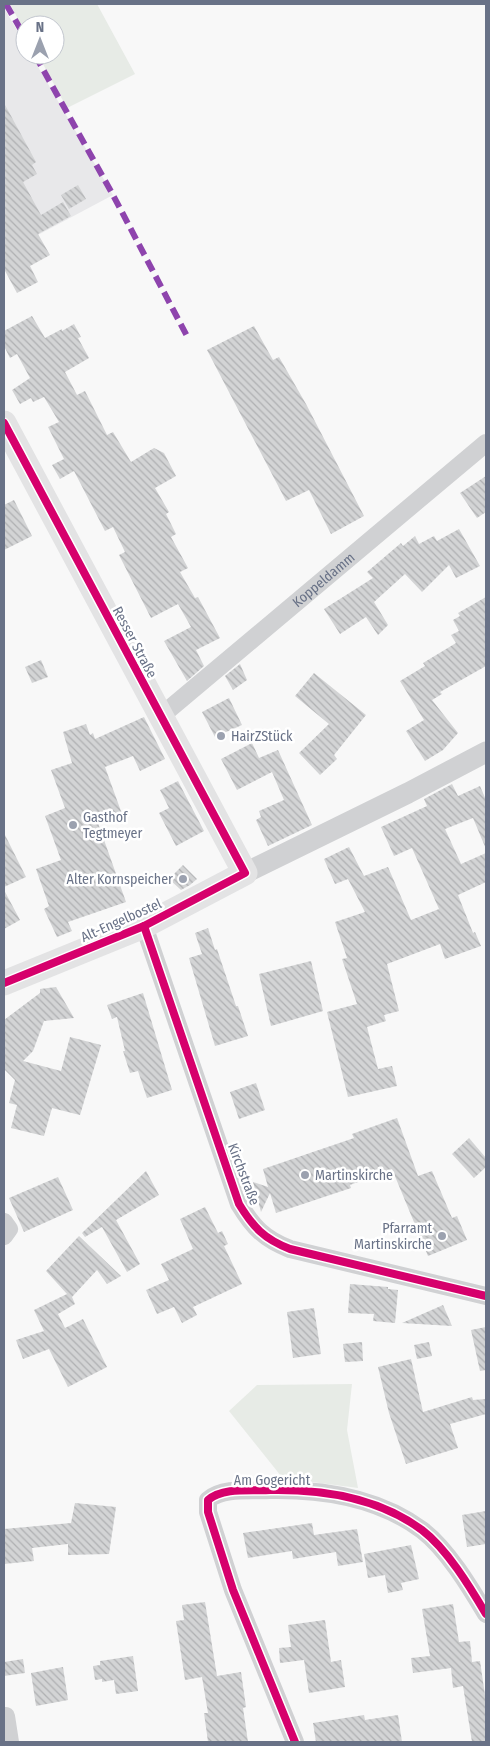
<svg xmlns="http://www.w3.org/2000/svg" width="490" height="1746" font-family="'Fira Sans Condensed',sans-serif">
<style>
.built{fill:#e8e8ea}
.green{fill:#e7ebe6}
.building{fill:url(#building-back-hatch)}
.lines{fill:none;stroke-linecap:round;stroke-linejoin:round}
.minor{stroke:#d0d1d3;stroke-width:18}
.tertiary{stroke:#d0d1d3;stroke-width:21}
.secondary{stroke:#e3e3e4;stroke-width:25}
.quiet{stroke:#8e44ad;stroke-width:6;stroke-dasharray:12 6;stroke-linecap:butt}
.cycleway-casing{stroke:#fff;stroke-width:11}
.cycleway{stroke:#d6006c;stroke-width:8}
.poi-dot{fill:#9ba1af;stroke:#fff;stroke-width:2}
.labels{text-anchor:middle;stroke-width:5;stroke-linejoin:round;paint-order:stroke}
.street-label{font-size:14px;fill:#697287;stroke:#fff}
.poi-label{font-size:14px;fill:#697287;stroke:#fff;text-anchor:start}
</style>
<defs>
<pattern id="building-back-hatch" width="6" height="6" patternUnits="userSpaceOnUse" patternTransform="scale(1.25)"><rect width="6" height="6" fill="#d3d4d5"/><path d="M-1 5l2 2M0 0l6 6M5-1l2 2" fill="none" stroke="#afb0b2"/></pattern>
</defs>
<rect width="100%" height="100%" fill="#f8f8f8"/>
<polygon class="built" points="4,8 25,44 25,55 31,55 113,195 4,253"/>
<g class="green">
<polygon points="10,4 97,4 135,74 67,108 38,55 55,55 55,25 25,25 25,32"/>
<polygon points="352,1384 347,1430 358,1488 312,1482 285,1481 229,1411 257,1385"/>
</g>
<g class="building">
<polygon points="4,103 36,162 32,165 37,174 23,182 41,215 63,202 71,216 38,234 50,255 30,266 38,282 17,293 4,269"/>
<polygon points="78,185 86,199 69,209 61,195"/>
<polygon points="32,316 45,338 62,329 62,331 74,324 81,337 78,338 89,358 65,372 77,395 85,391 107,435 113,432 131,462 154,448 164,453 176,476 155,488 169,512 166,514 176,534 171,537 188,568 180,572 195,598 198,597 220,638 196,650 204,666 187,681 164,641 191,627 178,604 151,618 119,555 125,552 113,527 105,531 74,471 60,479 52,465 64,459 48,427 59,422 44,397 33,402 31,398 20,404 12,390 30,378 17,354 10,358 4,346 4,331"/>
<polygon points="254,326 273,360 279,357 306,404 364,516 331,534 309,490 286,501 207,350"/>
<polygon points="486,476 486,512 477,518 460,493"/>
<polygon points="14,500 32,536 4,550 4,505"/>
<polygon points="459,529 480,566 456,578 449,565 422,592 405,574 374,602 388,625 378,635 366,617 340,634 324,609 373,578 367,572 401,543 403,546 415,536 419,544 434,536 437,541"/>
<polygon points="486,597 486,666 440,692 442,694 432,700 458,733 443,750 425,761 406,731 424,720 400,681 425,666 423,663 456,643 451,635 459,631 453,620 460,616 458,613"/>
<polygon points="41,660 48,677 32,683 25,667"/>
<polygon points="240,664 247,680 233,690 225,676"/>
<polygon points="314,673 366,715 334,755 337,759 320,775 299,753 329,724 295,696"/>
<polygon points="229,698 242,725 215,737 202,712"/>
<polygon points="144,717 165,759 140,771 133,756 105,767 122,814 98,823 126,902 68,922 72,931 57,937 44,909 49,906 36,869 61,860 45,816 65,808 51,770 72,763 63,732 86,724 90,735 93,733 95,739"/>
<polygon points="252,743 259,758 278,750 312,825 268,846 256,820 261,817 259,811 284,800 272,772 237,790 221,759"/>
<polygon points="178,781 204,831 176,846 159,813 169,808 160,790"/>
<polygon points="452,784 458,796 480,786 486,800 486,849 473,818 445,829 461,864 486,853 486,882 458,895 473,933 475,932 481,946 445,959 440,944 387,964 399,1011 384,1015 386,1021 367,1027 378,1069 392,1066 397,1086 348,1097 327,1012 357,1004 342,959 347,958 335,922 365,912 348,879 335,884 324,859 349,847 364,876 388,867 411,920 439,909 412,848 394,856 381,827 427,806 424,799"/>
<polygon points="4,833 26,877 4,887"/>
<polygon points="183,865 197,879 190,885 181,890 169,879"/>
<polygon points="4,890 20,920 4,929"/>
<polygon points="208,928 215,950 217,949 236,1006 238,1006 248,1036 215,1046 189,958 202,954 195,933"/>
<polygon points="311,961 323,1011 271,1026 259,974"/>
<polygon points="56,987 74,1018 44,1021 33,1051 23,1061 61,1071 70,1037 101,1045 80,1115 52,1108 44,1136 11,1128 17,1105 9,1103 15,1080 4,1069 4,1020 40,993 40,989"/>
<polygon points="143,993 172,1090 147,1098 138,1071 130,1073 123,1051 125,1051 117,1017 112,1019 107,1005"/>
<polygon points="256,1083 265,1110 239,1119 230,1092"/>
<polygon points="397,1118 418,1176 432,1171 452,1218 457,1216 467,1240 428,1256 392,1169 350,1185 351,1188 276,1213 270,1193 261,1212 253,1182 268,1187 263,1169 354,1138 352,1134"/>
<polygon points="469,1138 486,1158 486,1167 474,1178 452,1154"/>
<polygon points="146,1171 159,1195 116,1220 140,1264 127,1272 102,1227 85,1237 82,1233"/>
<polygon points="58,1177 73,1210 24,1232 9,1198"/>
<polygon points="205,1207 218,1233 222,1231 228,1244 224,1246 242,1284 193,1307 197,1315 182,1323 174,1307 157,1314 146,1290 169,1280 161,1264 193,1249 180,1219"/>
<polygon points="79,1236 121,1276 107,1284 97,1270 72,1297 75,1304 58,1314 65,1328 83,1319 107,1367 68,1387 49,1349 23,1359 16,1340 44,1331 34,1310 67,1294 46,1271"/>
<polygon points="350,1284 388,1287 388,1289 398,1290 395,1323 373,1321 374,1314 348,1313"/>
<polygon points="443,1305 452,1326 402,1323"/>
<polygon points="314,1308 321,1354 293,1358 287,1312"/>
<polygon points="486,1327 486,1370 480,1371 471,1330"/>
<polygon points="362,1342 363,1361 345,1362 343,1344"/>
<polygon points="429,1342 432,1356 417,1359 414,1345"/>
<polygon points="411,1359 423,1412 472,1397 473,1400 486,1399 486,1414 450,1424 458,1448 406,1464 389,1413 378,1367"/>
<polygon points="75,1503 116,1507 109,1554 68,1555 68,1544 32,1548 34,1561 4,1564 4,1529 71,1523"/>
<polygon points="486,1511 486,1544 467,1547 462,1515"/>
<polygon points="312,1523 314,1535 357,1529 363,1562 338,1566 336,1552 293,1559 292,1551 248,1558 243,1533"/>
<polygon points="411,1545 419,1579 401,1583 403,1590 388,1593 385,1575 368,1578 364,1554"/>
<polygon points="205,1602 217,1676 241,1672 246,1707 243,1708 248,1742 208,1742 204,1713 208,1713 202,1677 185,1680 176,1621 184,1620 182,1605"/>
<polygon points="453,1604 459,1642 470,1641 472,1662 480,1661 486,1702 486,1742 472,1742 463,1686 453,1688 451,1668 413,1673 411,1658 430,1656 422,1609"/>
<polygon points="325,1620 331,1662 341,1660 345,1687 309,1693 304,1660 280,1663 279,1648 291,1647 288,1625"/>
<polygon points="133,1656 138,1691 116,1694 114,1680 102,1682 102,1679 95,1680 93,1666 100,1665 100,1661"/>
<polygon points="23,1659 25,1673 4,1676 4,1662"/>
<polygon points="63,1667 68,1700 36,1706 31,1673"/>
<polygon points="364,1715 365,1720 398,1715 402,1742 316,1742 313,1723"/>
</g>
<g class="lines">
<g class="minor">
<path id="s1" d="M 161,716 L 486,443"/>
<path d="M 144,926 L 239,1204 C 253,1227 264,1239 290,1249 L 486,1296"/>
<polyline points="4,1222 9,1229 4,1236"/>
<polyline points="6,1716 10,1742"/>
<path d="M 295,1742 L 233,1590 L 208,1512 L 208,1500 C 223,1487 251,1491 270,1490 C 323,1489 379,1498 422,1530 C 447,1549 470,1587 486,1614"/>
</g>
<polyline class="tertiary" points="245,873 408,793 486,752"/>
<polyline class="secondary" points="4,423 245,873 144,926 4,983"/>
<g class="quiet">
<polyline points="6,4 25,37"/>
<polyline points="35,55 113,195 188,338"/>
</g>
<g class="cycleway-casing">
<g id="cycleway">
<polyline points="4,423 245,873 144,926 4,983"/>
<path d="M 144,926 L 239,1204 C 253,1227 264,1239 290,1249 L 486,1296"/>
<path d="M 295,1742 L 233,1590 L 208,1512 L 208,1500 C 223,1487 251,1491 270,1490 C 323,1489 379,1498 422,1530 C 447,1549 470,1587 486,1614"/>
</g>
</g>
<use href="#cycleway" class="cycleway"/>
</g>
<g class="poi-dot">
<circle cx="221" cy="736" r="5"/>
<circle cx="73" cy="825" r="5"/>
<circle cx="183" cy="879" r="5"/>
<circle cx="305" cy="1175" r="5"/>
<circle cx="442" cy="1236" r="5"/>
</g>
<g class="labels">
<g class="street-label">
<text dy="5" stroke="none"><textPath href="#s1" startOffset="212">Koppeldamm</textPath></text>
<text transform="translate(135 642) rotate(62)" y="5">Resser Straße</text>
<text transform="translate(121 920) rotate(-24)" y="5">Alt-Engelbostel</text>
<text transform="translate(244 1174) rotate(69)" y="5">Kirchstraße</text>
<text x="272" y="1485">Am Gogericht</text>
</g>
<g class="poi-label">
<text x="231" y="741">HairZStück</text>
<text x="83" y="822">Gasthof<tspan x="83" dy="16">Tegtmeyer</tspan></text>
<text x="173" y="884" text-anchor="end">Alter Kornspeicher</text>
<text x="315" y="1180">Martinskirche</text>
<text x="432" y="1233" text-anchor="end">Pfarramt<tspan x="432" dy="16">Martinskirche</tspan></text>
</g>
</g>
<rect width="490" height="1746" fill="none" stroke="#697287" stroke-width="10"/>
<g transform="translate(40 40)"><circle r="24" fill="#ffffff" stroke="#c3c7cf"/>
<path d="M0-4L9 19L0 12L-9 19Z" fill="#9ba1af"/>
<text y="-8" font-size="14" font-weight="bold" text-anchor="middle" fill="#697287">N</text>
</g>
</svg>
